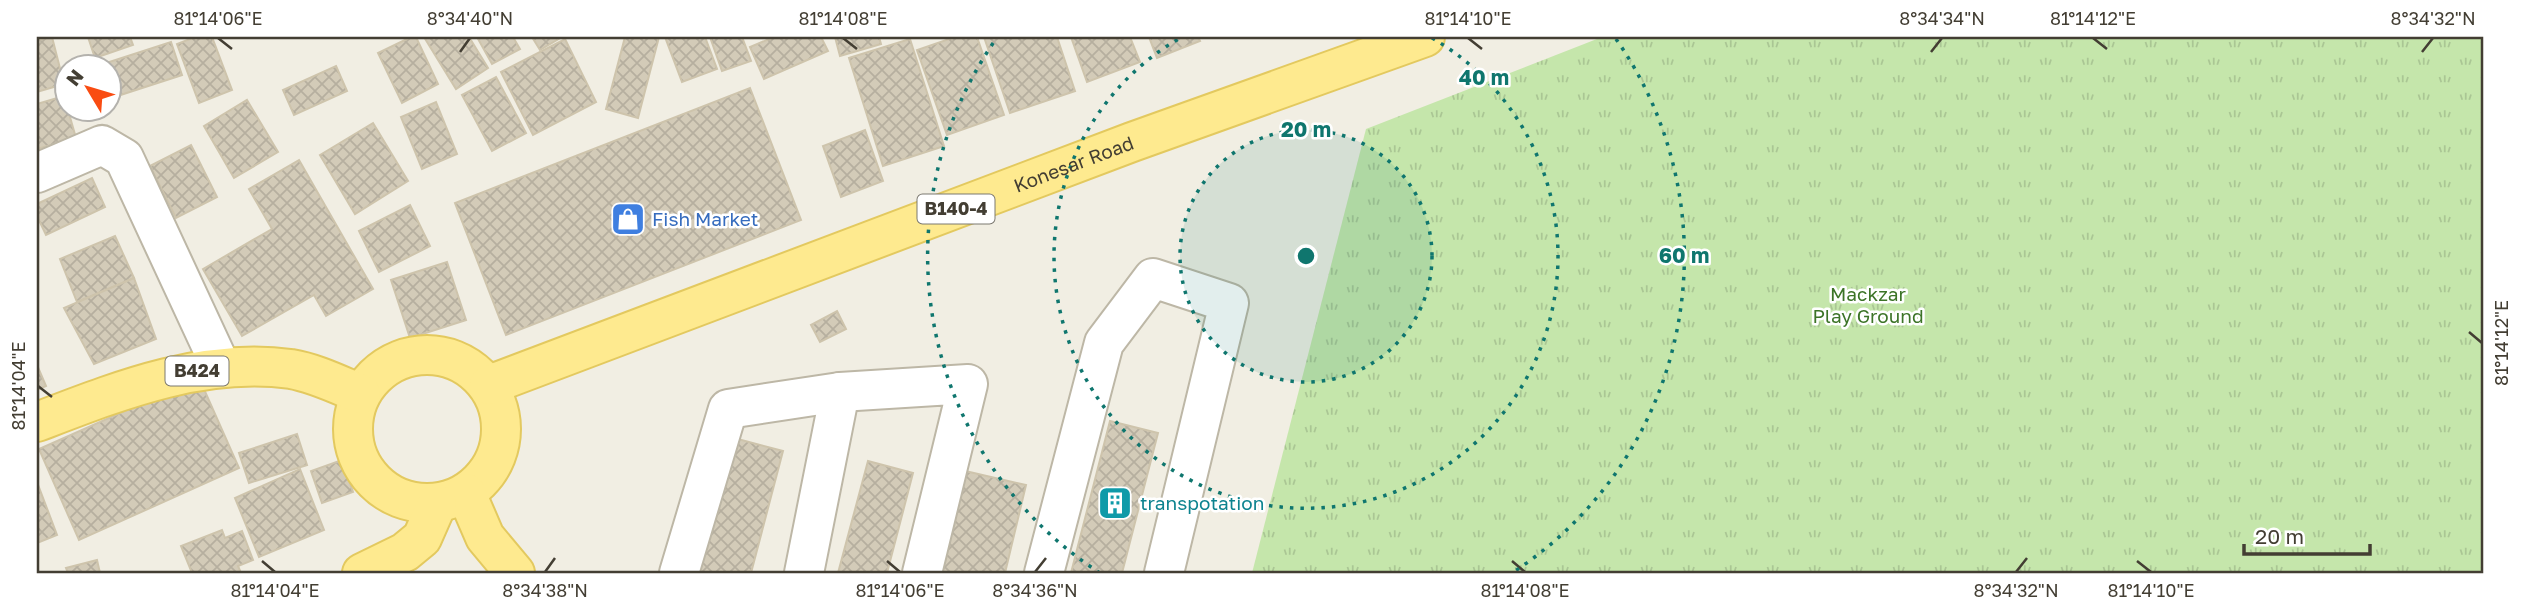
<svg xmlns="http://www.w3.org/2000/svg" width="2521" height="610" font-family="'Golos Text',sans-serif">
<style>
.park{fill:url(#park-tufts)}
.building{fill:url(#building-cross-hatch);stroke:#cec4ac;stroke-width:2}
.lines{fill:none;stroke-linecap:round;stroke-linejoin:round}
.minor-casing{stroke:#bdb7a6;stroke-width:42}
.major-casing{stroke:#e3c95f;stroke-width:42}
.minor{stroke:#fff;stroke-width:38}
.major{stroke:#feea8f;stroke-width:38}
.ticks{fill:none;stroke:#433e33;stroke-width:2.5}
.ring{fill:none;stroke:#0f766e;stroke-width:3.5;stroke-dasharray:3.5 7}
.labels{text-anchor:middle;stroke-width:5;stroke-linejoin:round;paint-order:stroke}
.shield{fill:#fff;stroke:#7b7870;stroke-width:2}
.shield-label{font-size:18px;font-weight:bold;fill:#433e33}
.street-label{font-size:19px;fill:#433e33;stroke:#fff}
.shop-label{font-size:19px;fill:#366cbe;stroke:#fff;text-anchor:start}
.park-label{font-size:19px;fill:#3c7427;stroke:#fff}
.culture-label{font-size:19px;fill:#0d838f;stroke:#fff;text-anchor:start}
.centre{fill:#0f766e;stroke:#fff;stroke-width:3.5}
.ring-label{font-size:21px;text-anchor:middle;font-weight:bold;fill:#0f766e;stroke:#fff;stroke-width:5;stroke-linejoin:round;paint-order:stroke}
.neatline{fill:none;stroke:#433e33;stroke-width:2.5}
.ticks-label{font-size:18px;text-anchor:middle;fill:#433e33}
</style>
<defs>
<pattern id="park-tufts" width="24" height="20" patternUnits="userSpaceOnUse" patternTransform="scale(1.75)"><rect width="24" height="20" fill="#c5e6ab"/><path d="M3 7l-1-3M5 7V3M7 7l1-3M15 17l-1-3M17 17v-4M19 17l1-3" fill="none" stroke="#aac694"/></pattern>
<pattern id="building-cross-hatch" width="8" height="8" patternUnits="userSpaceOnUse" patternTransform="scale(1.75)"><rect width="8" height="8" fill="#d3cbb8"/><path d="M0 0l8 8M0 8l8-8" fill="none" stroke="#b6af9f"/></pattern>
</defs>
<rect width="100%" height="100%" fill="#f1eee3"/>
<polygon class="park" points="1602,37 2484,37 2484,573 1252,573 1366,129"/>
<g class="building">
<polygon points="52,37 64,84 37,92 37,40"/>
<polygon points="88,37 130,37 133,45 95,58"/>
<polygon points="195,37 212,37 232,90 199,103 177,44"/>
<polygon points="411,37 416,37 438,84 402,103 378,53"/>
<polygon points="424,37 469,37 488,68 456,89"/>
<polygon points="477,37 513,37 520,49 492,64"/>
<polygon points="532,37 562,37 540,50"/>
<polygon points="625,37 659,37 638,118 606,109"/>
<polygon points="665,37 705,37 717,69 682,82"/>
<polygon points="710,37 742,37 751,61 722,71"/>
<polygon points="774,37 821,37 828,51 764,79 750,47"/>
<polygon points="835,37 879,37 881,44 840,56"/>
<polygon points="955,37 977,37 1004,115 947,135 917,50"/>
<polygon points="984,37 1057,37 1075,91 1010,113"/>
<polygon points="1071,37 1130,37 1140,62 1087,82"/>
<polygon points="1149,37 1198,37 1200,41 1157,58"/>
<polygon points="565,39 596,102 533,135 501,72"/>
<polygon points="910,39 944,146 883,166 849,58"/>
<polygon points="171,42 182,75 108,99 108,66 97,66"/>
<polygon points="336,66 347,91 294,115 283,90"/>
<polygon points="496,77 526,133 492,151 462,95"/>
<polygon points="750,88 801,220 506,335 455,203"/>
<polygon points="64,96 76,138 37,149 37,104"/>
<polygon points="247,100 278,152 234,178 204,126"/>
<polygon points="436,102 457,154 422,169 401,117"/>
<polygon points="373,123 408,181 355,214 320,155"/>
<polygon points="865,130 883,181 841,197 823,146"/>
<polygon points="191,145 217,197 176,218 150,166"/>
<polygon points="299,160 373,289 326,316 314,295 242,336 203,269 272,229 249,189"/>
<polygon points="92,178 105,207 46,235 37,216 37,204"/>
<polygon points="410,205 430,246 379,272 359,231"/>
<polygon points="115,236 134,278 77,302 60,259"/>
<polygon points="447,262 466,320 410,338 391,280"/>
<polygon points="134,278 156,339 94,364 64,308"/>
<polygon points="837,311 846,329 820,342 811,325"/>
<polygon points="37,365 46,386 37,390"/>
<polygon points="199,378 239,468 79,540 39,449"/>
<polygon points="1110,421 1158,433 1122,573 1071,573"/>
<polygon points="297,434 307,465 249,483 239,453"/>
<polygon points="734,438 783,451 751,573 698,573"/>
<polygon points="342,460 353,492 322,503 311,471"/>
<polygon points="868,461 913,473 887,573 838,573"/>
<polygon points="300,469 324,530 259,557 235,498"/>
<polygon points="961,470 1026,485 1005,573 937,573"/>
<polygon points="37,482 57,535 37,543"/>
<polygon points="222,530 225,538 242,531 253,560 238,566 241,573 192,573 181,546"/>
<polygon points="97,560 100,573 68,573 66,568"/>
</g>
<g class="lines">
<g class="minor-casing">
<g id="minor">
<polyline points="37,173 102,145 124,158 221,367"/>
<polyline points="679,573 728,409 840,392 968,384 922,573"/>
<polyline points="804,573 840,392"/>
<polyline points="1044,573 1104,343 1153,278 1229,303 1164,573"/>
</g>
</g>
<g class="major-casing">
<g id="major">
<circle cx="427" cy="429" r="74"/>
<path id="s1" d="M 489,385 L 1132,142 L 1425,37"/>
<path d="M 37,422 C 118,391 202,357 291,369 C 315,373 339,385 361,394"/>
<polyline points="466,493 485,537 515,573"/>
<polyline points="362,573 405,552 422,538 437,504"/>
</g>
</g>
<use href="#minor" class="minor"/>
<use href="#major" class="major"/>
</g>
<path class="ticks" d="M 218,38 L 232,49M 843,38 L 857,49M 1468,38 L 1482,49M 2093,38 L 2107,49M 460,52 L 470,38M 1931,52 L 1942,38M 2422,52 L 2433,38M 2469,332 L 2482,343M 38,386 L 52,397M 262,561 L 275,572M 887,561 L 900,572M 1512,561 L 1525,572M 2137,561 L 2151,572M 545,572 L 555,558M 1035,572 L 1046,558M 2016,572 L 2027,558"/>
<circle cx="1306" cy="256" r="126" fill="#0f766e" fill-opacity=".12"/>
<g class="ring">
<circle cx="1306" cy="256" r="126"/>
<path d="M1432 38A252 252 0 1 1 1180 38"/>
<path d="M1100 573A378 378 0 0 1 996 39M1616 39A378 378 0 0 1 1512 573"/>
</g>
<defs>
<g id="shop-square" transform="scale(1.75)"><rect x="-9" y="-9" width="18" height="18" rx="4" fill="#3f7fe0" stroke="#fff"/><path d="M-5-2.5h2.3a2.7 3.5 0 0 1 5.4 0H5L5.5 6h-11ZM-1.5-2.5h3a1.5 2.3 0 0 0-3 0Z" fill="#fff"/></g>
<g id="building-square" transform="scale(1.75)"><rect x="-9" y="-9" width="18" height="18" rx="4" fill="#0f9aa8" stroke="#fff"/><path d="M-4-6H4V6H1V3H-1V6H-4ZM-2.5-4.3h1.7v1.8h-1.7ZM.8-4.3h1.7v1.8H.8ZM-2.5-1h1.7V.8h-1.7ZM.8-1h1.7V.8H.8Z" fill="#fff"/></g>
</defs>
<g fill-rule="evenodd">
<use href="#shop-square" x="628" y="219"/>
<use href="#building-square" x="1115" y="503"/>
</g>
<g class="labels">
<g class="shield">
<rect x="917.5" y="194.5" width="77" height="29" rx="5"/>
<rect x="165.5" y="356.5" width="63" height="29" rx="5"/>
</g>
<g class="shield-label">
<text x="956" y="215">B140-4</text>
<text x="197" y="377">B424</text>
</g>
<g class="street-label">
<text dy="7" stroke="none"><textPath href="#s1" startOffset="625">Konesar Road</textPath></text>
</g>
<g class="shop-label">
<text x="652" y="226">Fish Market</text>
</g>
<g class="park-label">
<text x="1868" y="301">Mackzar<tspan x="1868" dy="22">Play Ground</tspan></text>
</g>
<g class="culture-label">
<text x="1140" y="510">transpotation</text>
</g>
</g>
<circle cx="1306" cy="256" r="10" class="centre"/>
<g class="ring-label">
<text x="1484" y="85">40 m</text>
<text x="1306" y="137">20 m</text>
<text x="1684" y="263">60 m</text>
</g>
<rect width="2521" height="610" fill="none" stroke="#ffffff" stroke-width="77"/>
<g transform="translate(88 88) rotate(308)"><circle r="33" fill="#ffffff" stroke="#b4b2ad" stroke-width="2"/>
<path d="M0-5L12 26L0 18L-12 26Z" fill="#f94c12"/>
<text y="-10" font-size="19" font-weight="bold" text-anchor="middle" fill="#433e33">N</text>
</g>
<path d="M2244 544v10h126v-10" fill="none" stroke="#433e33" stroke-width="3.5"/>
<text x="2255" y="544" font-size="21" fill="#433e33" stroke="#ffffff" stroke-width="5" paint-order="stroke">20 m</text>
<rect x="38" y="38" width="2444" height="534" class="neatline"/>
<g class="ticks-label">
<text x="218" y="25">81°14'06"E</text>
<text x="470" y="25">8°34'40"N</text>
<text x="843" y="25">81°14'08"E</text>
<text x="1468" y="25">81°14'10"E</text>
<text x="1942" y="25">8°34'34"N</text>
<text x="2093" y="25">81°14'12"E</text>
<text x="2433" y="25">8°34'32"N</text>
<text transform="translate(2502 343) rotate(-90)" y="6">81°14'12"E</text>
<text transform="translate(19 386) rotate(-90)" y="6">81°14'04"E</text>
<text x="275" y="597">81°14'04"E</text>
<text x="545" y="597">8°34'38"N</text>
<text x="900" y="597">81°14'06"E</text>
<text x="1035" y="597">8°34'36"N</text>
<text x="1525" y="597">81°14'08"E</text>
<text x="2016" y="597">8°34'32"N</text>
<text x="2151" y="597">81°14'10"E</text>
</g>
</svg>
